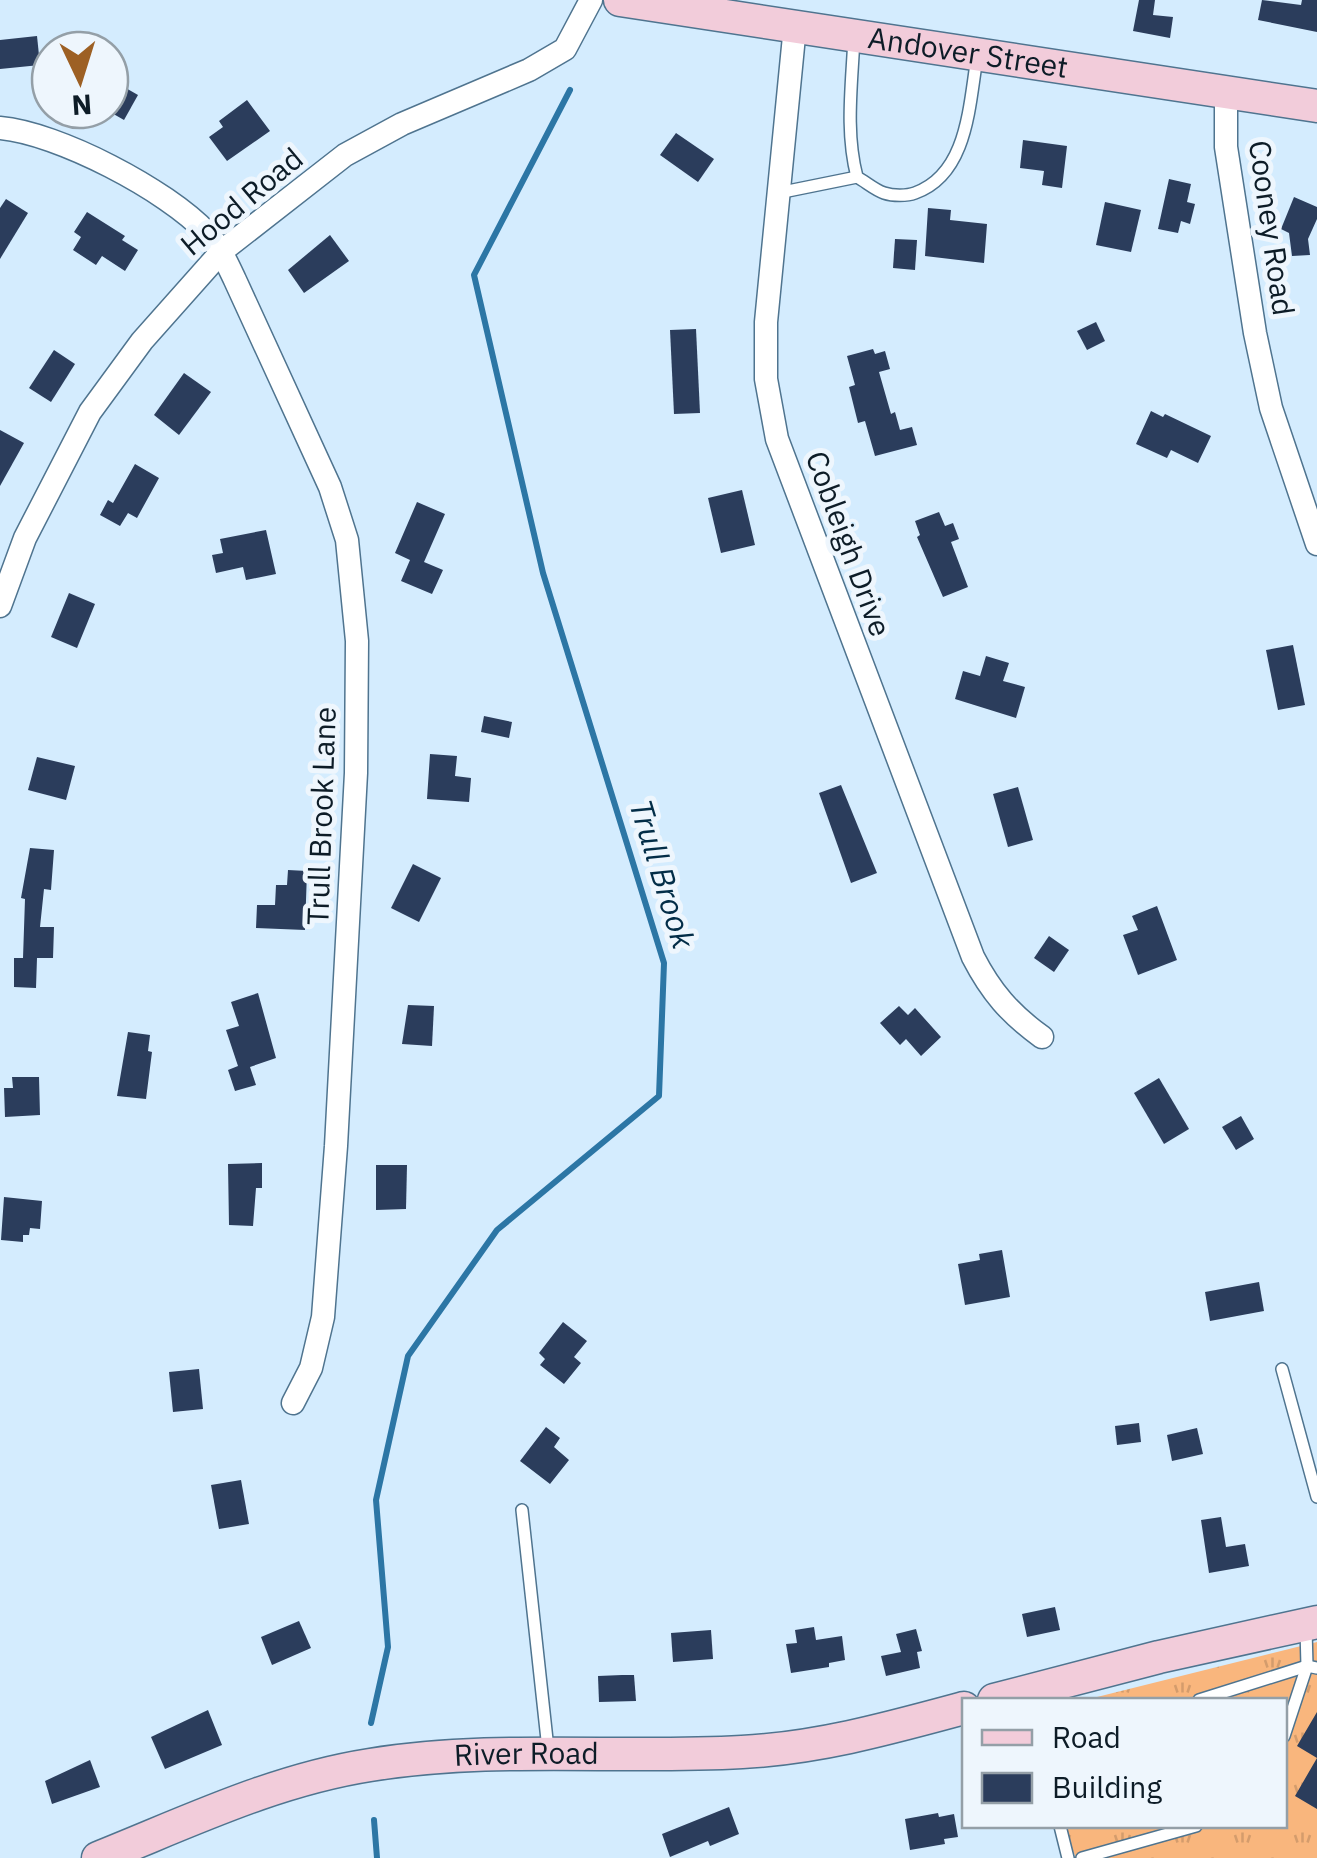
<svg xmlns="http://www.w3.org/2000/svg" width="1317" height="1858" font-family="'IBM Plex Sans',sans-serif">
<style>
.grass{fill:url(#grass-tufts)}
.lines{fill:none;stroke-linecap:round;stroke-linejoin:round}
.stream{stroke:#2c76a5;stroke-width:6}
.building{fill:#2b3d5c}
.lane-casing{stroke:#4f748f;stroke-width:14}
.street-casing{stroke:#4f748f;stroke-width:25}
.secondary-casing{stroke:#4f748f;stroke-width:35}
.lane{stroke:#fff;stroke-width:11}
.street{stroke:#fff;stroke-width:22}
.secondary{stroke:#f2ccda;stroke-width:32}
.labels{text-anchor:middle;stroke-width:10;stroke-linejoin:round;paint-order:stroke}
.street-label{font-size:30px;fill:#0d1c27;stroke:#eef6fd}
.water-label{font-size:32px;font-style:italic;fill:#032d47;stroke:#eef6fd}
</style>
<defs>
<pattern id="grass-tufts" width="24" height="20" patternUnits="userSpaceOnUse" patternTransform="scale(2.5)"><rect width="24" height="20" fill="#f9b67d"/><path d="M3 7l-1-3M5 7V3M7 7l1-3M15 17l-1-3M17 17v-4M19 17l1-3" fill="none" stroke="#d49c6c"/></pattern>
</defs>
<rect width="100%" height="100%" fill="#d4ecfe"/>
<polygon class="grass" points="1317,1642 1317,1858 1076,1858 1063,1826 1284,1826 1284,1700 1085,1700"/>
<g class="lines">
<g class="stream">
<polyline points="371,1723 388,1647 376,1500 408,1356 497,1230 659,1096 664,963 543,573 474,275 570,90"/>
<polyline points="374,1820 377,1858"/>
</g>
</g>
<g class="building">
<polygon points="1139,0 1155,0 1153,15 1173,17 1170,38 1133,31"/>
<polygon points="1262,0 1301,5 1302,0 1317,0 1317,32 1258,20"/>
<polygon points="37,36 40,65 0,69 0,40"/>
<polygon points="110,79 138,95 124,120 110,112"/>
<polygon points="247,100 270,131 227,161 209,137 223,127 219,121"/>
<polygon points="676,133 714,159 698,182 660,155"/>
<polygon points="1023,140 1067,146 1062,188 1042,185 1044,171 1020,168"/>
<polygon points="1169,179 1191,184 1187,202 1195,204 1190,224 1181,221 1178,233 1158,229"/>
<polygon points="1294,197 1317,207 1317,219 1308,239 1310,255 1292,256 1289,233 1281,229"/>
<polygon points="6,199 28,213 0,259 0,208"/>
<polygon points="1105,202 1141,210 1131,252 1096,245"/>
<polygon points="928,208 951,210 950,220 987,224 984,263 925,256"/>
<polygon points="87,212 125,236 122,240 138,250 125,271 102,256 96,265 73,250 81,237 74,232"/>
<polygon points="330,235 349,261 304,293 288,270"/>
<polygon points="895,239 917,240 915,270 893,268"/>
<polygon points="1096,322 1105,341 1087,350 1077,331"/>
<polygon points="696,329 700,413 674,414 670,330"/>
<polygon points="873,349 875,354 885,351 890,369 879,372 891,414 895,412 900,430 912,427 917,445 875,456 865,421 858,423 849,387 855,385 847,356"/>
<polygon points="54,350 75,364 51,402 29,388"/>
<polygon points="184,373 211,392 179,435 154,415"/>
<polygon points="1151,411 1163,417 1165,414 1211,436 1198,463 1171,450 1167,458 1136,444"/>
<polygon points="0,430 24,443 0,486"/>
<polygon points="135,464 159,478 137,518 128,513 120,526 100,515 108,500 113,503"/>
<polygon points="742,490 755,545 721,553 708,498"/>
<polygon points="417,502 445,514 424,562 443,570 432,594 401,581 410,560 395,553"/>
<polygon points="939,512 945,526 953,523 959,539 951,542 968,587 943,597 917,537 920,535 915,521"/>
<polygon points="266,530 276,574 246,580 243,567 216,573 212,555 223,553 220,539"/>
<polygon points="69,593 95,604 77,648 51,637"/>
<polygon points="1293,645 1305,705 1278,710 1266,650"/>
<polygon points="986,656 1009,663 1003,681 1025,687 1016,718 955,699 963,671 980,676"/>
<polygon points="484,716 512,722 509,738 481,732"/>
<polygon points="430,754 457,756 455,776 471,778 469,802 427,799"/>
<polygon points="37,757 75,766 66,800 28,790"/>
<polygon points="841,785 877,873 851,883 819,793"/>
<polygon points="1018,787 1033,840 1008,847 993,794"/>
<polygon points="30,848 54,850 51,890 44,889 40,927 54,927 53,958 37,958 36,988 14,987 14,958 23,958 25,899 21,898"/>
<polygon points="413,864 441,878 419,922 391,908"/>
<polygon points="288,870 307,871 305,930 256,928 257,905 275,905 276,885 287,885"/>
<polygon points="1157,906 1177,960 1138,975 1123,935 1138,930 1132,916"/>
<polygon points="1049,936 1069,950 1054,972 1034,958"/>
<polygon points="258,993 276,1058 250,1067 256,1085 235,1091 228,1070 238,1066 226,1030 239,1026 231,1002"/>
<polygon points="408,1005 434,1006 432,1046 402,1044"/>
<polygon points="899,1006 908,1015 915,1008 941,1037 921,1056 906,1039 900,1045 880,1023"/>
<polygon points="128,1032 150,1035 148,1051 152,1052 146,1099 117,1096"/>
<polygon points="12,1077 39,1077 40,1115 5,1117 4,1088 13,1088"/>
<polygon points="1159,1078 1189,1129 1164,1144 1134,1093"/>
<polygon points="1241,1116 1254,1139 1236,1150 1222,1127"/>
<polygon points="262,1163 262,1188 256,1188 253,1226 229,1225 228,1164"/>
<polygon points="376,1165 407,1165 406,1209 376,1210"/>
<polygon points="4,1197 42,1201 40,1229 30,1228 29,1235 23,1235 23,1242 1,1240"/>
<polygon points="1002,1250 1010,1297 965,1305 958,1264 980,1260 979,1254"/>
<polygon points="1259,1282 1264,1311 1210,1321 1205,1292"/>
<polygon points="563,1322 587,1341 574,1357 581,1363 564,1384 540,1365 545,1359 539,1353"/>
<polygon points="199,1369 203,1409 173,1412 169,1372"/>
<polygon points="1139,1423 1141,1442 1117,1445 1115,1426"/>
<polygon points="546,1427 560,1438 554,1447 569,1460 550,1484 520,1461"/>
<polygon points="1197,1428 1203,1454 1172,1461 1167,1435"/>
<polygon points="241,1480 249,1524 219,1529 211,1485"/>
<polygon points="1221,1517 1226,1547 1245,1544 1249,1566 1209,1573 1201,1520"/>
<polygon points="1055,1607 1060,1630 1027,1637 1022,1614"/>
<polygon points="299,1621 311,1648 272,1665 261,1637"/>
<polygon points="814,1627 816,1640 842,1636 845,1660 829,1663 829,1667 791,1673 786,1644 797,1643 795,1630"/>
<polygon points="916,1629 922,1651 917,1652 920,1668 886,1676 881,1656 901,1652 896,1634"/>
<polygon points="711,1630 713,1659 673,1662 671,1633"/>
<polygon points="622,1675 634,1675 636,1701 599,1702 598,1676"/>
<polygon points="208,1710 222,1745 165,1769 151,1737"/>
<polygon points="1317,1712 1317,1809 1295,1796 1317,1758 1297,1746"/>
<polygon points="90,1760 100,1787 52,1804 45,1781"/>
<polygon points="729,1807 739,1834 710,1846 708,1841 670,1857 662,1834"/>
<polygon points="938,1813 939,1817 954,1814 958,1837 944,1839 945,1844 910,1850 905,1819"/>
</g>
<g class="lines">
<g class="lane-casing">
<g id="lane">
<path d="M 854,37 C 852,84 845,131 857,177 C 866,182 875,190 884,193 C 893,196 907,196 915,193 C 968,174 969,105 977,58"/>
<polyline points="778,193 857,177"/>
<polyline points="1282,1369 1317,1497"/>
<polyline points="522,1510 548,1749"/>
<polyline points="1199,1700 1307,1666 1317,1668"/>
<polyline points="1284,1736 1307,1666 1306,1629"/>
<polyline points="1060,1826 1068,1858"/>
<polyline points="1082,1858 1196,1826"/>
</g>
</g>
<g class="street-casing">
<g id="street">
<path d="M 795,26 L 766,322 L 766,379 L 777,439 L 973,957 C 991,992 1010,1014 1042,1037"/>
<polyline points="1226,92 1226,147 1255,333 1271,408 1317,544"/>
<path d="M 0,128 C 58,133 167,190 207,233 C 220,247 227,263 235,280 L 330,487 L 347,540 L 357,641 L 356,773 L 336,1146 L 323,1317 L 311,1368 L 293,1403"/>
<polyline points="0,606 25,538 90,412 142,341 222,251 345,155 402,124 529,70 565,49 591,0"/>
</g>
</g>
<g class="secondary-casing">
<g id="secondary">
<path id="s1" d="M 620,0 L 1317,106"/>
<polyline points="994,1700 1159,1657 1317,1622"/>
<path id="s2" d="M 98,1858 C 188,1822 274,1780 370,1765 C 494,1745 617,1759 742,1752 C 819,1748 890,1728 964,1708"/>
</g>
</g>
<use href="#lane" class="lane"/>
<use href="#street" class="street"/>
<use href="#secondary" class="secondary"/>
</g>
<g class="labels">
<g class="street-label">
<text dy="10" stroke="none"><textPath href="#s1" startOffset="352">Andover Street</textPath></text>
<text transform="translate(242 202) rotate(-40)" y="10">Hood Road</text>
<text transform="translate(1271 228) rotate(82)" y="10">Cooney Road</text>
<text transform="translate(848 544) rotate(70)" y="10">Cobleigh Drive</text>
<text transform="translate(322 816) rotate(-88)" y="10">Trull Brook Lane</text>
<text dy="10" stroke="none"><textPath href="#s2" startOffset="445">River Road</textPath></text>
</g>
<g class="water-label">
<text transform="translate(662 874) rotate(73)" y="11">Trull Brook</text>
</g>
</g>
<rect x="962" y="1698" width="325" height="130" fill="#eef6fd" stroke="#949fa7" stroke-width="2.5"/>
<rect x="982" y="1730" width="50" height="15" fill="#f2ccda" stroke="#949fa7" stroke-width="2.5"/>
<text x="1052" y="1748" font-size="30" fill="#0d1c27">Road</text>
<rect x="982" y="1773" width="50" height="30" fill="#2b3d5c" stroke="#949fa7" stroke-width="2.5"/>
<text x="1052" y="1798" font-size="30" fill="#0d1c27">Building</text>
<g transform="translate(80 80) rotate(176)"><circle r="48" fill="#eef6fd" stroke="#949fa7" stroke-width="2.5"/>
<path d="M0-8L18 38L0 25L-18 38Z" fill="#9d6024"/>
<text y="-15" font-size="28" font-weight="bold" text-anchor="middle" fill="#0d1c27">N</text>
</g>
</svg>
